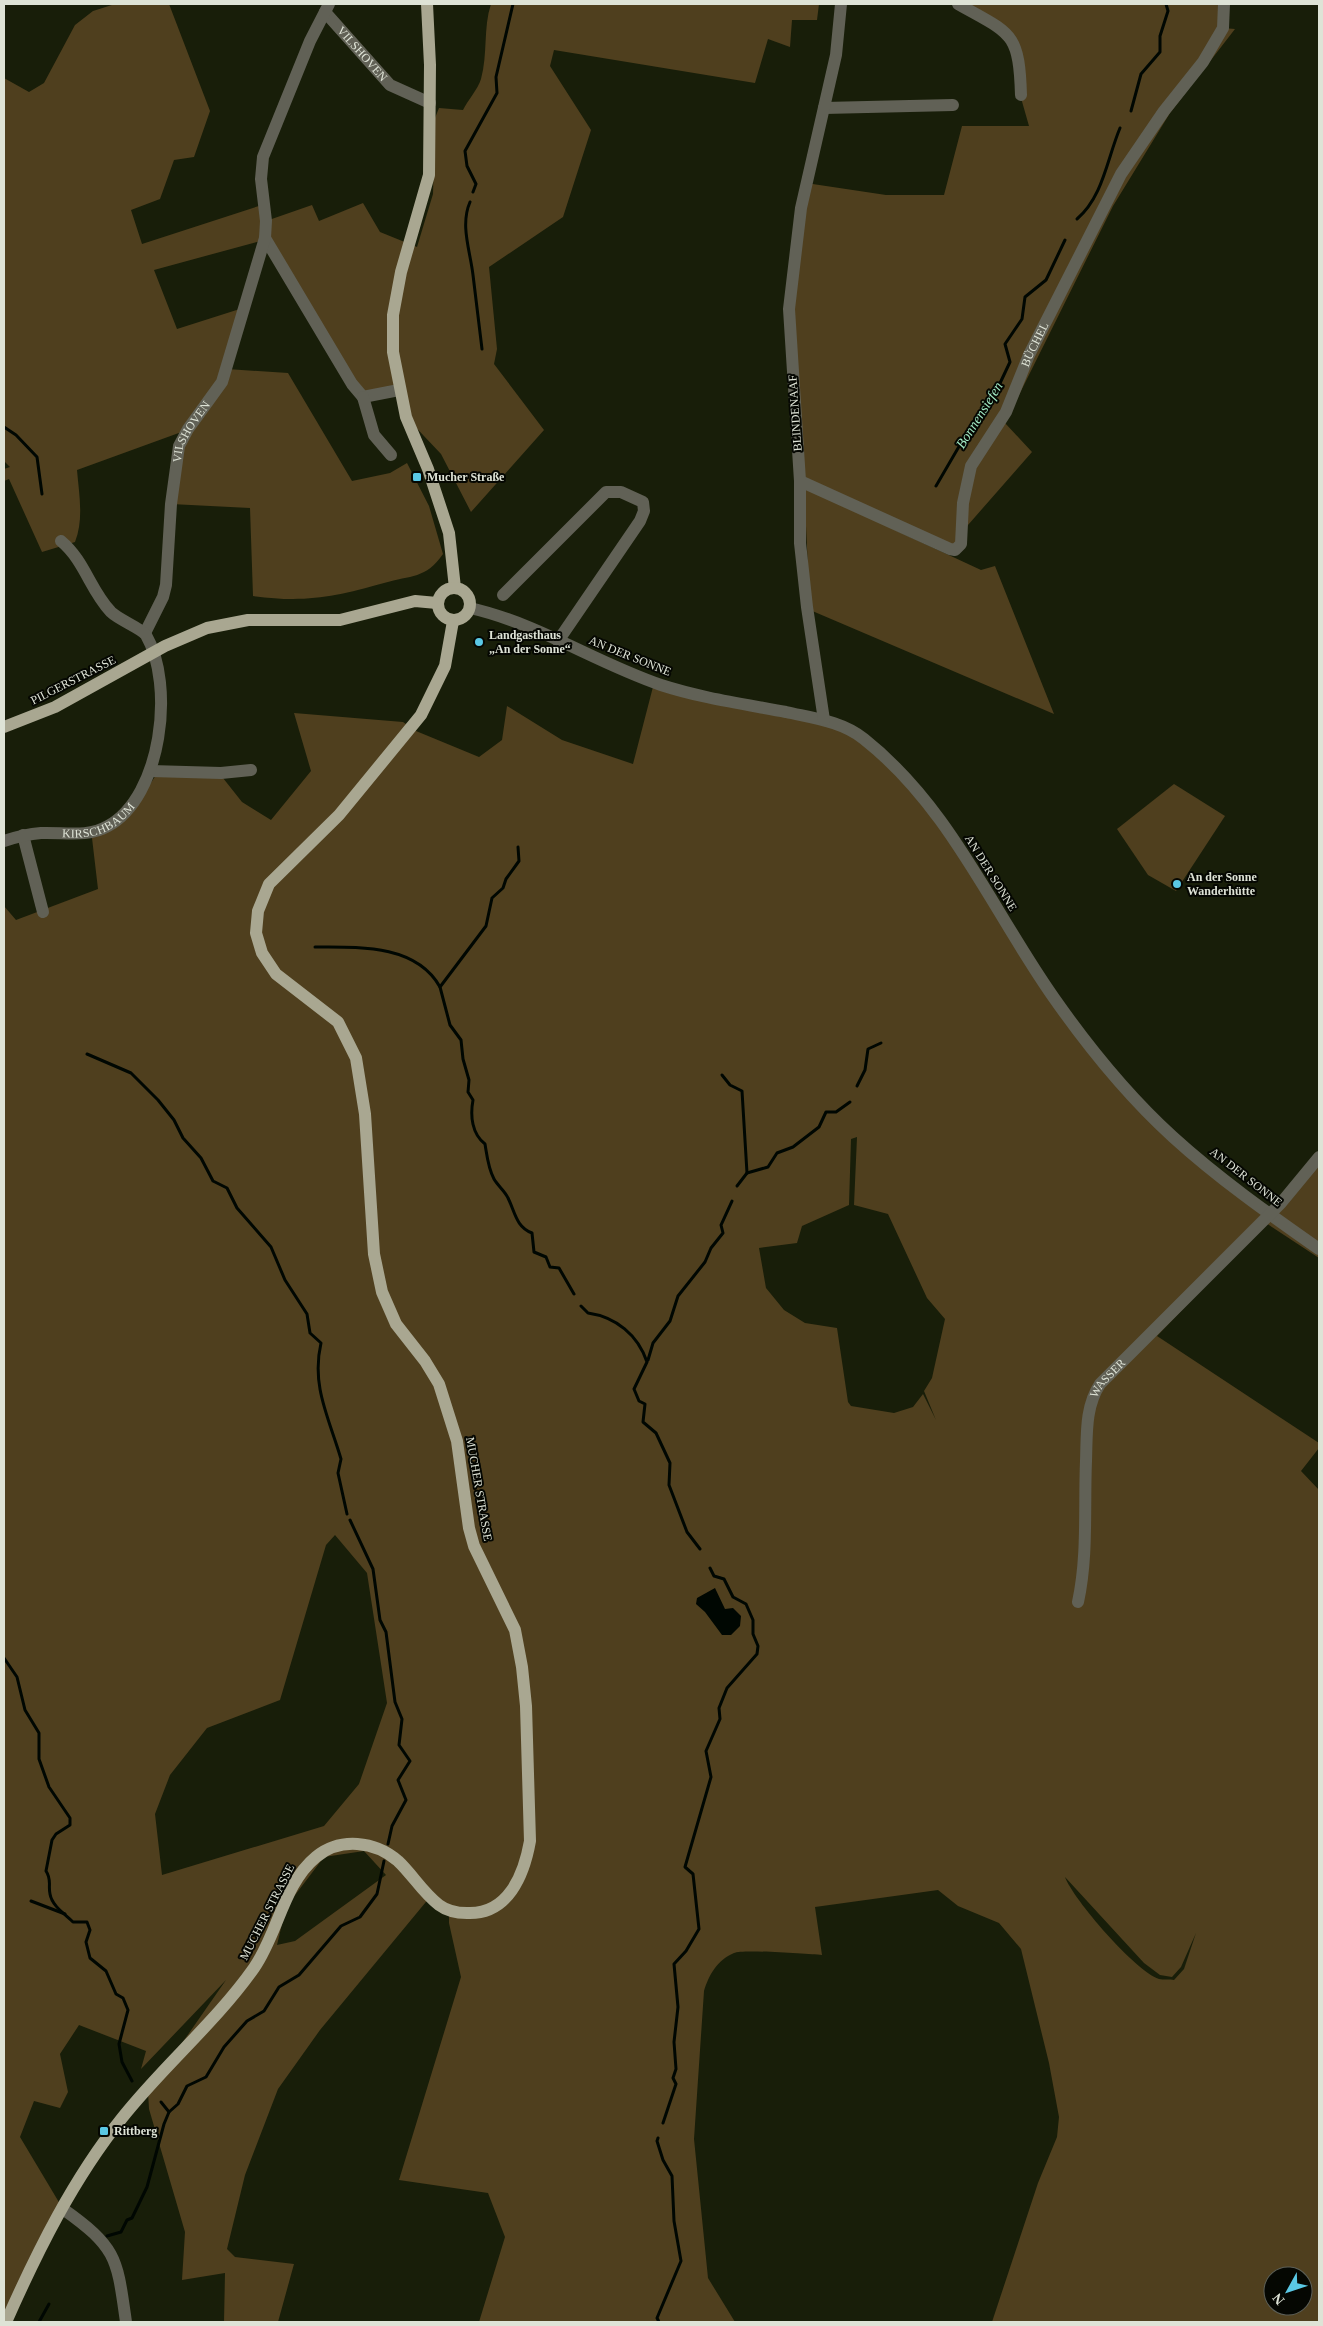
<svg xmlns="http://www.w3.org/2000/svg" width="1323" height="2326" font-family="Georgia,serif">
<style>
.green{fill:#4f3f1e;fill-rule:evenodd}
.water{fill:#000702}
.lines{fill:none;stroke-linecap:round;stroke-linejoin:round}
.stream{stroke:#000702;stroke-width:3}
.minor{stroke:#616156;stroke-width:12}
.major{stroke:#a9a791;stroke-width:12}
.poi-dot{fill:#5ac8e5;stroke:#050702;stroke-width:2}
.labels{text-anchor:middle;stroke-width:4;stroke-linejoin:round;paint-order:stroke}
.street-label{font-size:12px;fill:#dee3d6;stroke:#050702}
.poi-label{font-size:12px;font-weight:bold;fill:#dee3d6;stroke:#050702;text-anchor:start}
.water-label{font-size:14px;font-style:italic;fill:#a1e9c3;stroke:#050702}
</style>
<rect width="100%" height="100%" fill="#181e09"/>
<g class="green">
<path d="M 115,4 L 169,4 L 210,111 L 194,157 L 174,160 L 160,199 L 131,210 L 142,244 L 265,204 L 266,221 L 312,205 L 319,221 L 363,203 L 380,232 L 417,247 L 433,194 L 435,118 L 439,108 L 463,110 C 468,100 478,89 481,79 C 488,54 483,28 491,4 L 819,4 L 817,20 L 792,20 L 790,47 L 768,39 L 755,83 L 554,50 L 550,66 L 591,130 L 563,217 L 489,267 L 497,349 L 494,364 L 544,430 L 471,512 L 441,454 L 406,417 L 399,391 L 363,397 L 264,240 L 154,270 L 177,329 L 246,307 L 227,369 L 288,373 L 352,481 L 390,473 L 407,463 L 429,506 L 443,554 C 426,579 411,575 384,583 C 334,597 305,603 253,596 L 250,508 L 171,504 L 187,430 L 77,470 C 79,494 84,519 75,542 L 42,552 L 9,479 L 4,481 L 4,469 L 10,467 L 4,461 L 4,78 L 29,92 L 44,83 L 75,25 L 93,11 Z"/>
<polygon points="958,4 1230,4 1223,28 1235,29 1170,113 1113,206 1005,423 1032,452 968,525 958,542 951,546 804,479 789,309 806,183 886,195 944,195 962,126 1029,126 1021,98 1014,43"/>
<polygon points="804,484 897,531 981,570 995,566 1054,714 810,610"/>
<path d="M 654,683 L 841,726 L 920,794 L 1023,951 L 1124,1087 L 1269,1214 L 1319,1157 L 1319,1258 L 1266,1223 L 1157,1336 L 1319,1443 L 1319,1448 L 1301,1471 L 1319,1490 L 1319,2322 L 992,2322 L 1038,2183 L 1057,2137 L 1059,2117 L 1049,2063 L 1021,1949 L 999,1923 L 958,1906 L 938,1890 L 815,1907 L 822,1955 C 808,1954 742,1949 734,1953 C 717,1960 709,1975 704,1991 L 694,2139 L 708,2278 L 735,2322 L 479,2322 L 505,2237 L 488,2193 L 399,2180 L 461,1977 L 449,1923 L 449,1911 L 430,1897 L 320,2030 L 278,2089 L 245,2175 L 227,2249 L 235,2257 L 294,2264 L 278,2322 L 224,2322 L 225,2273 L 182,2280 L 185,2232 L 149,2109 L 148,2092 L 226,1980 L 141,2069 L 146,2051 L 79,2025 L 60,2054 L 68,2092 L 60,2108 L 34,2101 L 20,2137 L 63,2209 L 4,2317 L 4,906 L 16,920 L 98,889 L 92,838 L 138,803 L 156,775 L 223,778 L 242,802 L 271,820 L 311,771 L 294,713 L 403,722 L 416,731 L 479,757 L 502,740 L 507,706 L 562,740 L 633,764 ZM 857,1137 L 854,1205 L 888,1214 L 927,1298 L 945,1319 L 932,1378 L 924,1391 L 936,1420 L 923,1394 L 913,1407 L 894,1413 L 851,1406 L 848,1402 L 837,1328 L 805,1323 L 784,1310 L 766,1288 L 759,1248 L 797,1243 L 802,1226 L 849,1205 L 851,1139 ZM 335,1535 L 367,1573 L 387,1703 L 359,1784 L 324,1826 L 162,1875 L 155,1814 L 170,1775 L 207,1728 L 280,1700 L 326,1545 ZM 364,1851 L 386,1875 L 295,1941 L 277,1945 L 286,1907 L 324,1857 ZM 1065,1877 L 1144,1963 L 1160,1975 L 1172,1977 L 1181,1967 L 1196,1933 L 1184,1969 L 1174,1980 C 1170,1979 1163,1980 1159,1979 C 1135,1971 1073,1899 1065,1877 ZM 1273,2276 L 1303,2276 L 1303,2306 L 1273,2306 Z"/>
<polygon points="1174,784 1225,816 1176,891 1148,875 1117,829"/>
</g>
<polygon class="water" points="715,1588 725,1609 733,1608 741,1616 740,1626 731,1635 722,1635 705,1612 696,1604 697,1598"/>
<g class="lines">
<g class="stream">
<polyline points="1131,111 1141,74 1160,52 1160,36 1168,11 1166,4"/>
<polyline points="473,192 476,184 467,166 465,151 497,93 496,77 513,4"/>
<path d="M 470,202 C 460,225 470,250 473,275 C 476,299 479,324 482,349"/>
<path d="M 1077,219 C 1103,197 1107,159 1120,128"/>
<polyline points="4,427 16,435 37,457 42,494"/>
<polyline points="936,486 975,419 993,398 1010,362 1005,344 1022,319 1025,297 1046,280 1065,240"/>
<path d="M 518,847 L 519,861 L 506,879 L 503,888 L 492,898 L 486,926 L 440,987 L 450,1025 L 461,1040 L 463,1059 L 469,1080 L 468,1092 L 473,1100 C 470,1116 472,1134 485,1144 C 487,1156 488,1168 494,1179 C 498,1186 505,1191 508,1198 C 515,1212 516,1227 532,1233 L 534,1252 L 546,1257 L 550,1267 L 559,1268 L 574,1294"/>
<path d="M 315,947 C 358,947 416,944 440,987"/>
<path d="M 87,1054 L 131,1073 L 158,1100 L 174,1120 L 183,1138 L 201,1158 L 213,1181 L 227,1188 L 237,1208 L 271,1247 L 285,1280 L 307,1314 L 310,1333 L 321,1343 C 311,1386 329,1418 341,1459 L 338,1473 L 347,1514"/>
<polyline points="722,1075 730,1085 742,1091 747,1173 737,1186"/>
<polyline points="857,1086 865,1070 868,1049 881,1043"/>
<polyline points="747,1173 768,1167 777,1153 793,1147 819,1127 826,1112 836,1112 850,1102"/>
<path d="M 581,1306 L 588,1313 C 616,1317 638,1335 647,1362 L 634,1389 L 639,1401 L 645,1404 L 643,1422 L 656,1433 L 670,1463 L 669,1485 L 687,1532 L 700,1549"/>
<polyline points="648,1360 653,1343 670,1321 678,1296 705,1262 711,1248 723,1233 721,1225 732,1201"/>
<polyline points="350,1520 373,1569 380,1620 386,1632 395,1702 402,1719 399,1745 410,1761 398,1780 406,1800 392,1826 388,1844"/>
<path d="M 4,1658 L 17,1677 L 25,1710 L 39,1733 L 39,1759 L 49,1787 L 70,1818 L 70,1825 L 56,1834 L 52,1840 L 46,1871 C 52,1880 48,1885 50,1894 C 52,1906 65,1914 73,1922 L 87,1922 L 90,1930 L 86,1942 L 90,1958 L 106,1971 L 116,1994 L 123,1998 L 128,2010 L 119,2044 L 122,2062 L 132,2081"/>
<polyline points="31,1901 65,1914"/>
<polyline points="161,2102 169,2112"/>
<polyline points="663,2123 676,2084 673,2078 676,2069 674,2042 678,2007 674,1964 686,1951 699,1929 693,1874 685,1867 711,1777 706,1751 720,1719 719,1708 727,1688 757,1654 758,1646 753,1634 753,1620 746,1604 733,1597 724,1579 714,1576 710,1568"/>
<polyline points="658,2138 657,2141 663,2160 672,2176 674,2221 681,2261 657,2318 659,2322"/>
<polyline points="107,2236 121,2232 127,2220 132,2218 147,2187 164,2124 169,2112 178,2104 187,2086 206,2077 224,2047 247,2021 264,2011 279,1987 299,1975 341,1926 360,1917 377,1894 384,1861"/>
<polyline points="39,2322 49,2304"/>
</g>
<g class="minor">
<path d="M 958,4 C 1011,34 1019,31 1021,95"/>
<path id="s1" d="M 325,12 L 390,85 L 430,103"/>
<polyline points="824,108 953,105"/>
<polyline points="265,238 352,384 363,397 399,390"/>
<polyline points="363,397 374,435 391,455"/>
<path id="s2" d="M 800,481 L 950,549 L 955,550 L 961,544 L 963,503 L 971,466 L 1006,412 L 1029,355 L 1121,174 L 1164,111 L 1203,62 L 1223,28 L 1224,4"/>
<polyline points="503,595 606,492 621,492 643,502 644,511 640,521 558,641"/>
<path d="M 470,608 C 537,623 596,663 661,685 C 701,698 744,704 786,712 C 812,718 842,721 864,739 C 950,807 992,910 1054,998 C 1089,1048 1128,1096 1173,1137 C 1218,1178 1269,1214 1319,1249"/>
<path id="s3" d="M 145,633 L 163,597 L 166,585 L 171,504 L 179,446 L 188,429 L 222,382 L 265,238 L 266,221 L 261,179 L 263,157 L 310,41 L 329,4"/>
<polyline points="824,720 807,607 800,543 800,481 789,309 801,208 836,55 841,4"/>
<polyline points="151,771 221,773 251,770"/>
<polyline points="23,835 43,912"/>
<path id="s4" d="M 4,841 C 16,837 28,834 41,833 C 64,832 87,838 108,826 C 162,796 175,685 146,635 C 141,628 119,620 111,612 C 90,590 85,561 61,541"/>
<path id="s5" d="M 1078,1602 C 1088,1556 1084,1508 1086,1461 C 1087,1434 1085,1407 1100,1384 L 1281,1203 L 1319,1157"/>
<path d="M 63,2209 C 118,2248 117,2259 126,2322"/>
</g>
<g class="major">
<polyline points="427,4 430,65 429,175 401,272 393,315 393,352 406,417 428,469 449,533 455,588"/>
<circle cx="454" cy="604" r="16"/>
<polyline points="4,727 55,707 165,646 207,628 248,620 340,620 415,601 437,603"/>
<path d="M 6,2322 C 37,2252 73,2179 122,2118 C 163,2066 216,2022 254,1968 C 278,1934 283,1884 316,1857 C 340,1837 375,1841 398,1861 C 412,1874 423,1893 439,1905 C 447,1911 457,1913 467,1913 C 508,1915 524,1875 530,1841 L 526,1706 L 522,1667 L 515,1630 L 474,1546 L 469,1528 L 457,1441 L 439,1384 L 425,1361 L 396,1324 L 382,1292 L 374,1254 L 365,1114 L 356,1058 L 338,1022 L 276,974 L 262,953 L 256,933 L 258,911 L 269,884 L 339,815 L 421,715 L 445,666 L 453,621"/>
</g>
</g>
<g class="poi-dot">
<rect x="412" y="472" width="10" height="10" rx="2.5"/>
<circle cx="479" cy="642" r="5"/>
<circle cx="1177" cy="884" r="5"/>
<rect x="99" y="2126" width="10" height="10" rx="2.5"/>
</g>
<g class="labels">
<g class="street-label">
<text dy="4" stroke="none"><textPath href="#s1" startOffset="56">VILSHOVEN</textPath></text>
<text dy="4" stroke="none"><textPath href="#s2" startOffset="395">BÜCHEL</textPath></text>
<text transform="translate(795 413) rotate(-94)" y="4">BLINDENAAF</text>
<text dy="4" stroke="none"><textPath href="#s3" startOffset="210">VILSHOVEN</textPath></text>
<text transform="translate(630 656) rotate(22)" y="4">AN DER SONNE</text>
<text transform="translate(73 680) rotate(-27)" y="4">PILGERSTRASSE</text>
<text dy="4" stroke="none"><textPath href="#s4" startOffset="99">KIRSCHBAUM</textPath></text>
<text transform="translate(991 873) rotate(58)" y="4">AN DER SONNE</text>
<text transform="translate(1246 1177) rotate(38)" y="4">AN DER SONNE</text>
<text dy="4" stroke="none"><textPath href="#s5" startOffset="230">WASSER</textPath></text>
<text transform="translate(479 1489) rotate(80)" y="4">MUCHER STRASSE</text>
<text transform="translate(267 1912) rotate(-63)" y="4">MUCHER STRASSE</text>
</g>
<g class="poi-label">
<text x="427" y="481">Mucher Straße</text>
<text x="489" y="639">Landgasthaus<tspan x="489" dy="14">„An der Sonne“</tspan></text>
<text x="1187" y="881">An der Sonne<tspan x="1187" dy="14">Wanderhütte</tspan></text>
<text x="114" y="2135">Rittberg</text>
</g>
<g class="water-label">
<text transform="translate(979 415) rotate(-58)" y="5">Bonnensiefen</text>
</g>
</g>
<rect width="1323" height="2326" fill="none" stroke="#dee3d6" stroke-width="10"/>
<g transform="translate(1288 2291) rotate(230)"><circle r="24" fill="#050702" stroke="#5c5f57"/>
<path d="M0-4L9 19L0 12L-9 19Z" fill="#5ac8e5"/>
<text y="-8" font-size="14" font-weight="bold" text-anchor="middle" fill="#dee3d6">N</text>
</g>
</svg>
